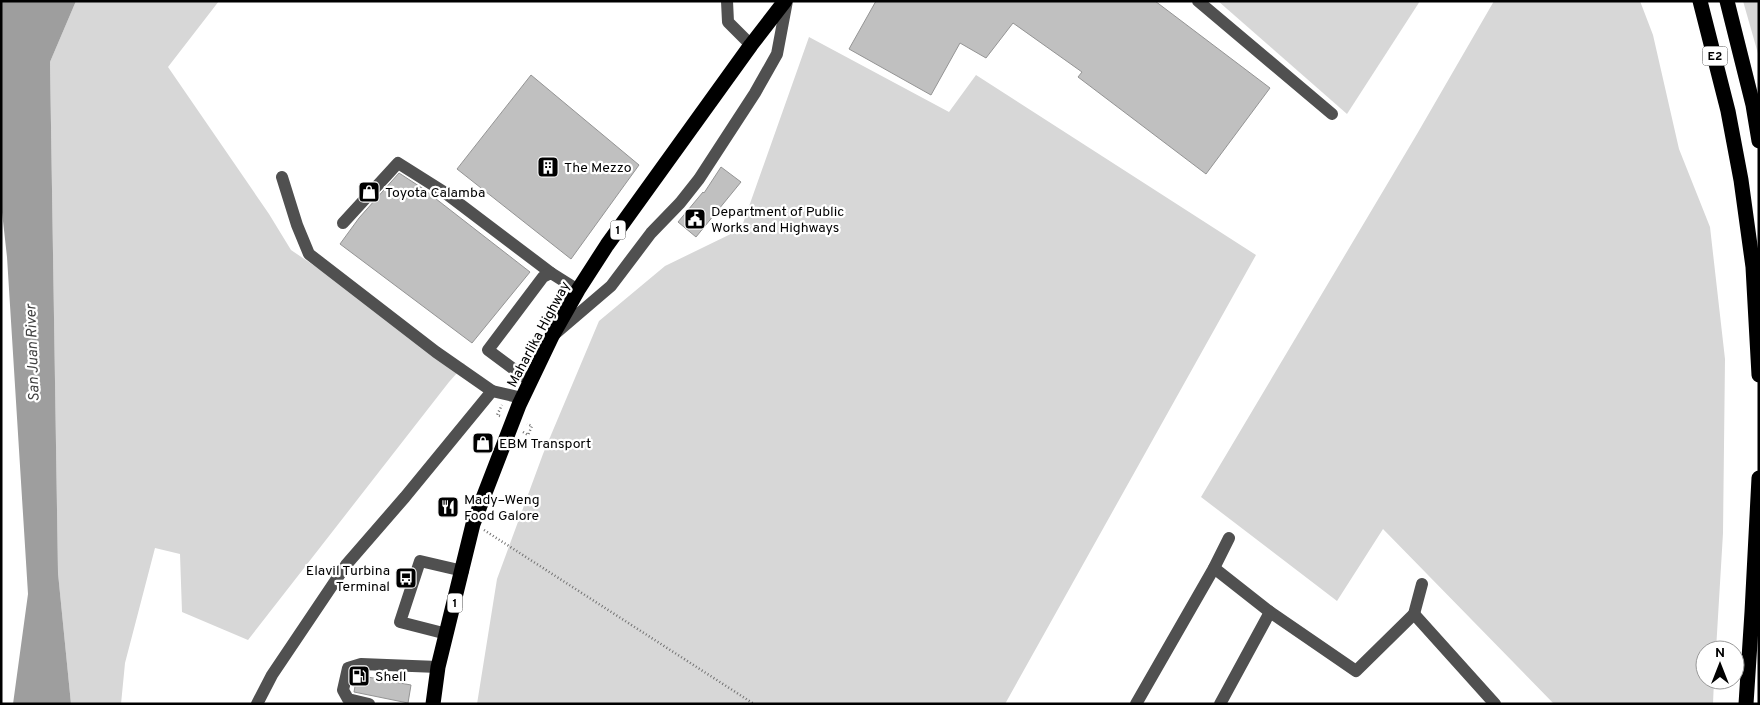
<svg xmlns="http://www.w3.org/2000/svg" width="1760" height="705" font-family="Overpass,sans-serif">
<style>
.green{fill:#d7d7d7}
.water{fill:#9e9e9e}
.building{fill:#c0c0c0;stroke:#949494}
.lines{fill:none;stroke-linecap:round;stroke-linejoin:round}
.path{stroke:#727272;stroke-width:2.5;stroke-dasharray:1 2.5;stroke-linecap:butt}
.minor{stroke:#505050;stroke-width:12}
.highway{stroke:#000;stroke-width:15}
.labels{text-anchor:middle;stroke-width:4.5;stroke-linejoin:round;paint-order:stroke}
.shield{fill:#fff;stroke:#4c4c4c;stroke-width:1}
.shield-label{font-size:12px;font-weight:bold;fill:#000}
.poi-label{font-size:14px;fill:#000;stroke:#fff;text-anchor:start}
.street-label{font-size:14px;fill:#000;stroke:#fff}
.water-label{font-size:15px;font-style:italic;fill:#3f3f3f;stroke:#fff}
</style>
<rect width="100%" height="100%" fill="#fff"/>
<g class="green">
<polygon points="76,1 219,1 168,67 269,214 291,250 455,361 465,364 449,382 248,640 182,612 180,554 155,548 125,663 121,704 71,704 58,573 50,62"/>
<polygon points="1218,1 1420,1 1347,114"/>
<polygon points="1494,1 1640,1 1653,35 1679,149 1710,227 1725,359 1723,533 1716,650 1705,650 1705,680 1714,680 1713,704 1554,704 1383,529 1337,601 1201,497 1417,134"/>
<polygon points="1743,1 1759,1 1759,57"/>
<polygon points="809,37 949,112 976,75 1256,255 1005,704 477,704 497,579 543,454 599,321 665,266 741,229"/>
</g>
<polygon class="water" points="1,1 76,1 50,62 58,573 71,704 13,704 28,594 7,257 1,203"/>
<g class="building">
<polygon points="876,1 1155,1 1270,88 1206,174 1078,77 1082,72 1013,23 986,58 960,43 931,95 849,49"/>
<polygon points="531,75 639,165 571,259 457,169"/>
<polygon points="721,167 741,182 696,237 678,222 703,192 704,193"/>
<polygon points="399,173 422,188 530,272 472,343 340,244 359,218"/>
<polygon points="357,675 411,685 408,703 354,692"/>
</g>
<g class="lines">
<g class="path">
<polyline points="500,416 497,415 502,405"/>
<polyline points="523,432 528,435 532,426 527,424"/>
<polyline points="484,530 754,704"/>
</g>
<g class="minor">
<polyline points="727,1 728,22 751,45"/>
<polyline points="1198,1 1332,114"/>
<polyline points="282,177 297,225 309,254 436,352 492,391"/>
<polyline points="343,223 398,163 444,192 551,273"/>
<polyline points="556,333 611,286 651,233 680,203 699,179 755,93 777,54 787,1"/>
<polyline points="531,382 488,350 543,277 551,273 578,290"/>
<polyline points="1214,568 1270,612 1356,671 1414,614 1422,584"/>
<polyline points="1414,614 1495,704"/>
<polyline points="447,634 400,622 420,561 463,571"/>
<polyline points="257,704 272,675 346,565 405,497 492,391 522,398"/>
<polyline points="369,704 348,699 343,690 348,668 361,664 438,667"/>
<polyline points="1136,704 1214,568 1229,538"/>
<polyline points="1220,704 1270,612"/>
</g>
<g class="highway">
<polyline points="1700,1 1728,111 1741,180 1753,267 1759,375"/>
<polyline points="1727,1 1753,105 1759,141"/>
<polyline points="433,704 438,667 473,524 519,405 552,336 578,290 607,245 751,45 785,1"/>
<polyline points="1746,704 1752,612 1759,478"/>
</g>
</g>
<defs>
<g id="building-square" transform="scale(1.125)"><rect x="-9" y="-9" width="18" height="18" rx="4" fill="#000" stroke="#fff"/><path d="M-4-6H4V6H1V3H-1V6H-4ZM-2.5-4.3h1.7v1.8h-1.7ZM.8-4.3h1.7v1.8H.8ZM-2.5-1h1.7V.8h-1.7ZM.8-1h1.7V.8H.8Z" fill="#fff"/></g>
<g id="shop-square" transform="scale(1.125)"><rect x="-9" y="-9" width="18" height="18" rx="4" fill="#000" stroke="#fff"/><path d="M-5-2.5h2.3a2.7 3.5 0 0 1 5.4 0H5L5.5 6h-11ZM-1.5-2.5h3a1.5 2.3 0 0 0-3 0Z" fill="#fff"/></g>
<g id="civic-square" transform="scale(1.125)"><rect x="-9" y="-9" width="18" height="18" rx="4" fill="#000" stroke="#fff"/><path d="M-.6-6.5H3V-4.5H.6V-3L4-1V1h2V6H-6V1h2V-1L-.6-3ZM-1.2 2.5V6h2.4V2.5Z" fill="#fff"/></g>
<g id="restaurant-square" transform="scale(1.125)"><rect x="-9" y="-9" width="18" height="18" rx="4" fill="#000" stroke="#fff"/><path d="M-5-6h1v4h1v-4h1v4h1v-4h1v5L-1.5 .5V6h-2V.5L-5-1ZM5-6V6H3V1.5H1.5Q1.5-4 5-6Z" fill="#fff"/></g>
<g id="bus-square" transform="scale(1.125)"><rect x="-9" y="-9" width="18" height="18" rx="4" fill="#000" stroke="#fff"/><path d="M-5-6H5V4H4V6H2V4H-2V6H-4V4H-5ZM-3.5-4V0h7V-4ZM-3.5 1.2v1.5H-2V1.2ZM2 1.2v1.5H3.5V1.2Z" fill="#fff"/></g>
<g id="fuel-square" transform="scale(1.125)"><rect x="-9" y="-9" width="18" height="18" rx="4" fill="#000" stroke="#fff"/><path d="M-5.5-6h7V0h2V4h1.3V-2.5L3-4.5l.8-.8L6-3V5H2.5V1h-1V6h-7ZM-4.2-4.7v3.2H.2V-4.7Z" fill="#fff"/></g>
</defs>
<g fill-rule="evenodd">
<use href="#building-square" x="548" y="167"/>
<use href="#shop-square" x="369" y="192"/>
<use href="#civic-square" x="695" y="219"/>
<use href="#shop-square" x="483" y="443"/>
<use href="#restaurant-square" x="448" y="507"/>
<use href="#bus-square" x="406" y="578"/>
<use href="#fuel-square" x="359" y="676"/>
</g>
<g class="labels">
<g class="shield">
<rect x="1702.5" y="46.5" width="25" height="19" rx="4"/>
<rect x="610.5" y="220.5" width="15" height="19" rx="4"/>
<rect x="447.5" y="593.5" width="15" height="19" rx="4"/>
</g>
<g class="shield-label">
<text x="1715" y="60">E2</text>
<text x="618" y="234">1</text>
<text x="455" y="607">1</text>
</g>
<g class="poi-label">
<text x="564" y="172">The Mezzo</text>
<text x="385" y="197">Toyota Calamba</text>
<text x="711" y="216">Department of Public<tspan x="711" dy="16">Works and Highways</tspan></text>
<text x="499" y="448">EBM Transport</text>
<text x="464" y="504">Mady–Weng<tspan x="464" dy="16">Food Galore</tspan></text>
<text x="390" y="575" text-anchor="end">Elavil Turbina<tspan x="390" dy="16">Terminal</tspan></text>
<text x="375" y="681">Shell</text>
</g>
<g class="street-label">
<text transform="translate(538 334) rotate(-62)" y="5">Maharlika Highway</text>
</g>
<g class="water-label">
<text transform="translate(32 353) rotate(-92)" y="5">San Juan River</text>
</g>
</g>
<rect width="1760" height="705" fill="none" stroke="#000000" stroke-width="5"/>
<g transform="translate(1720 665)"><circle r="24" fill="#ffffff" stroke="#999999"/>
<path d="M0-4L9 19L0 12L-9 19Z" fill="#000000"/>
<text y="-8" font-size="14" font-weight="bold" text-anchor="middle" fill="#000000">N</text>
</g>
</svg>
